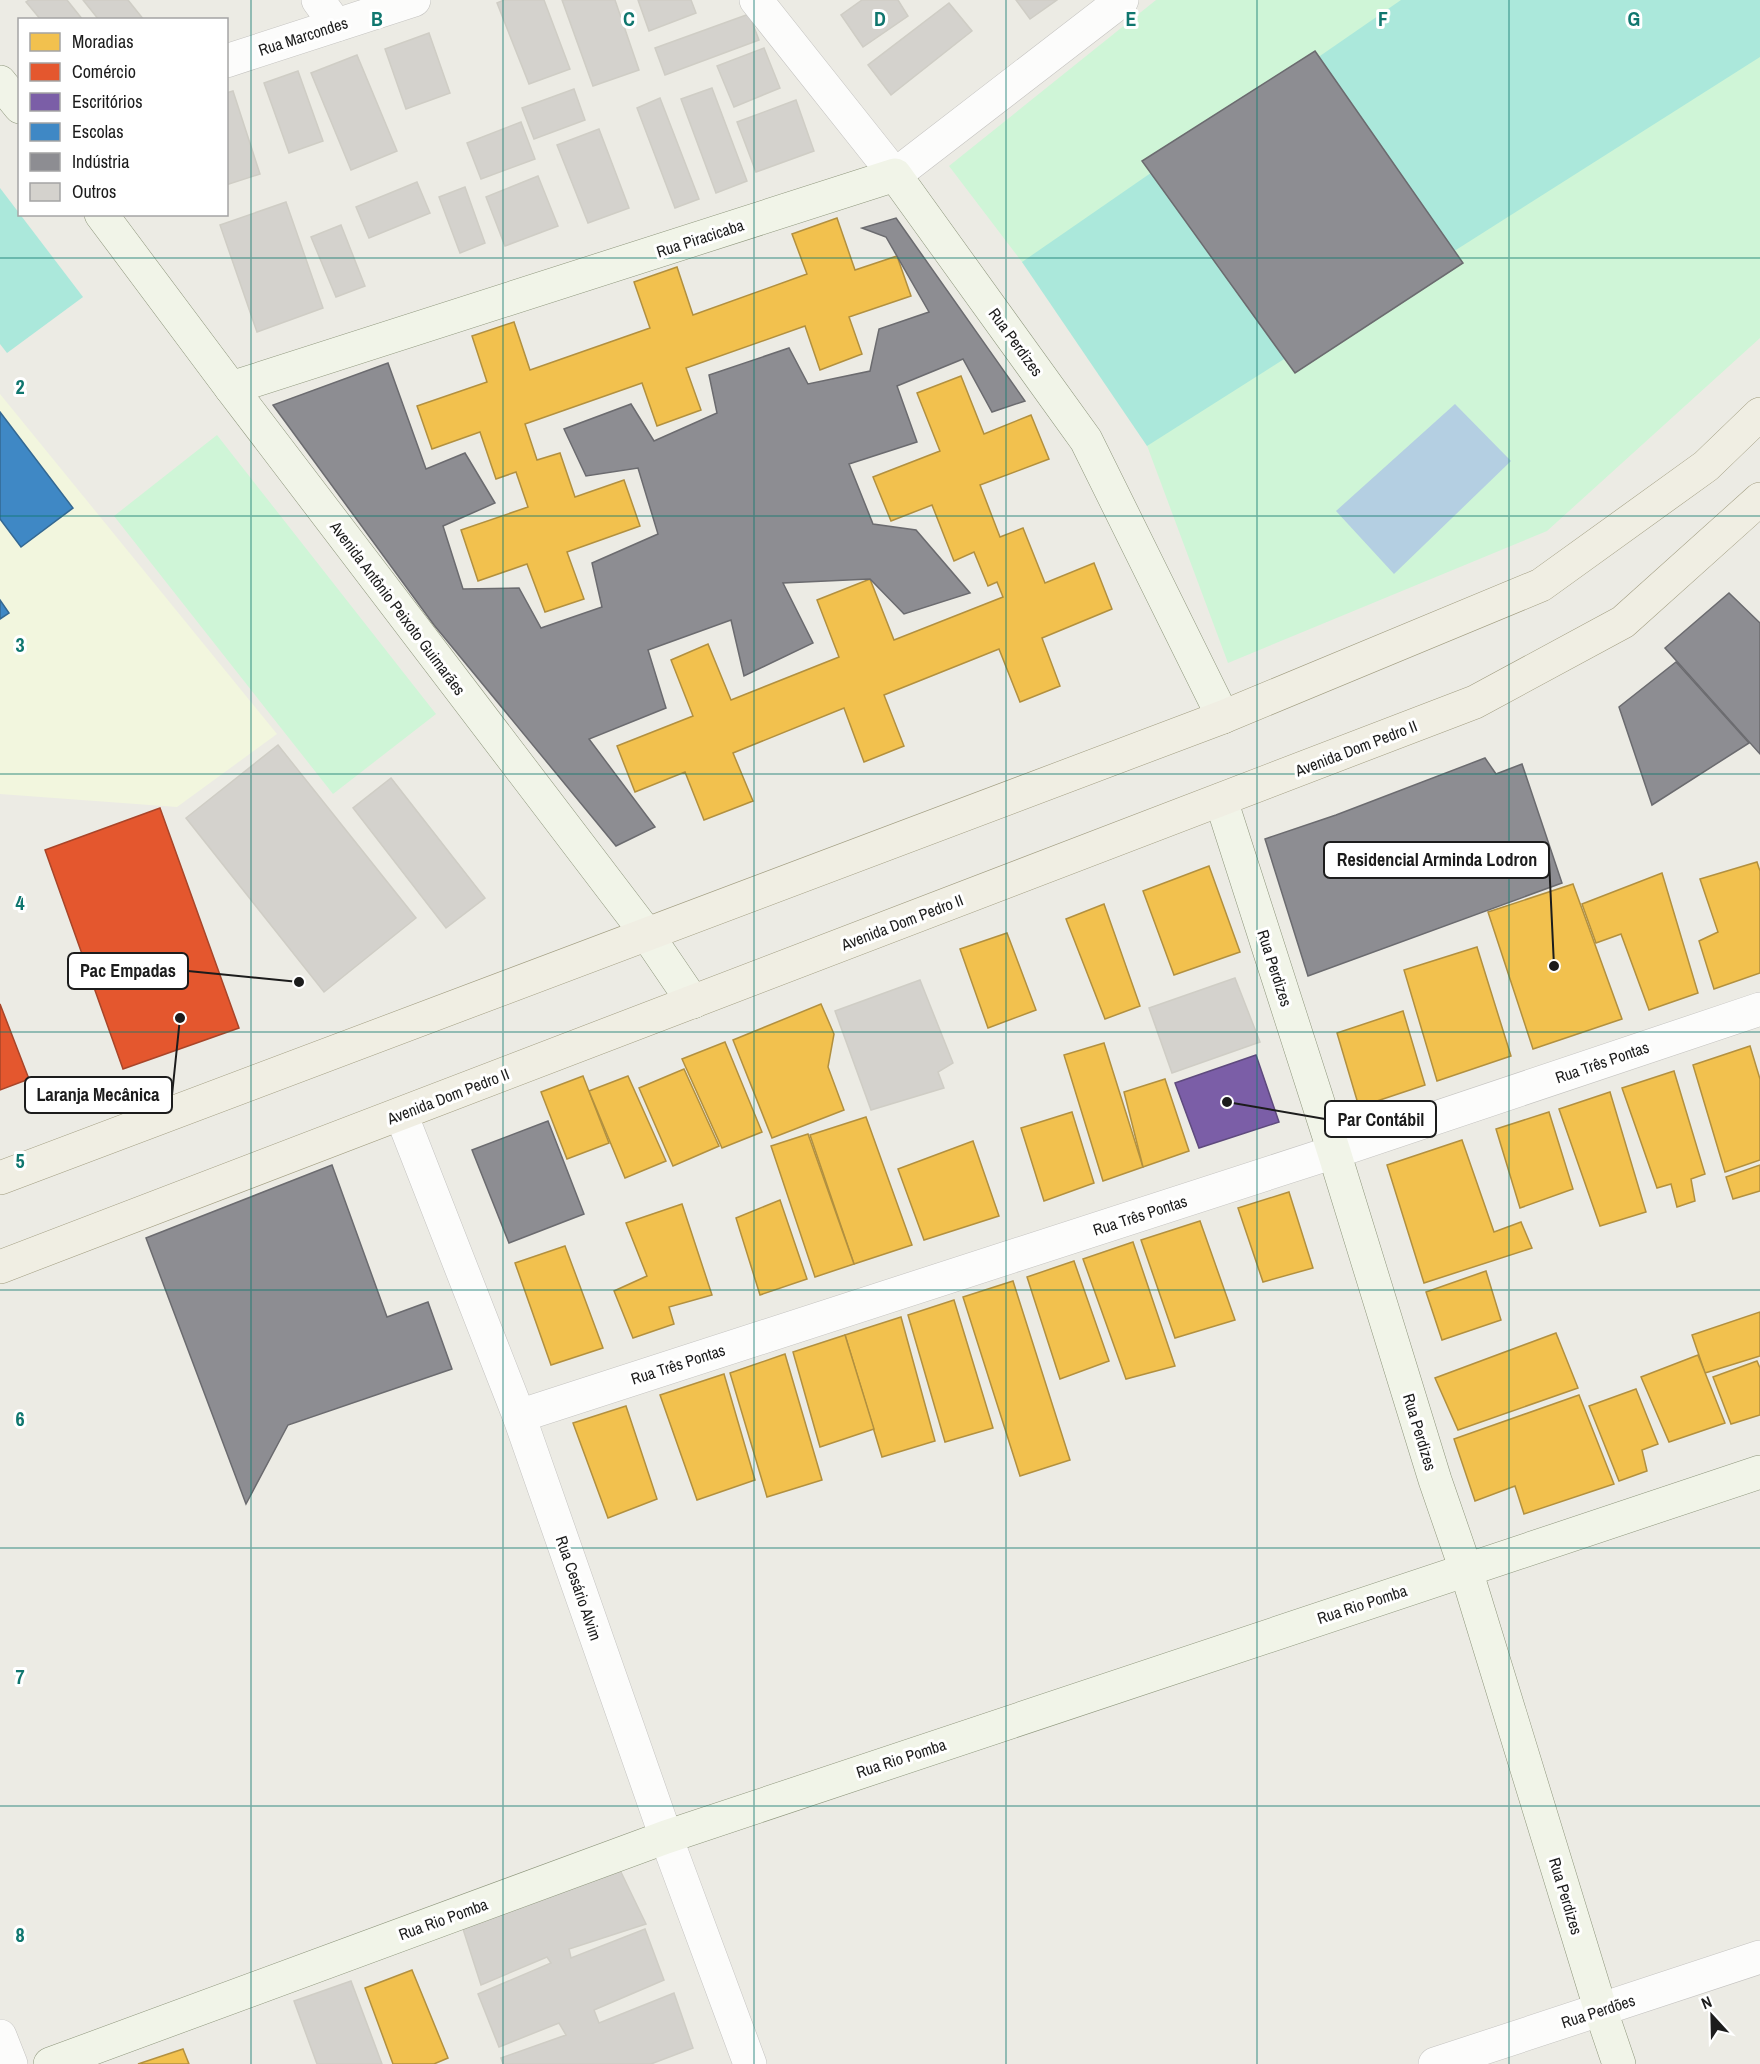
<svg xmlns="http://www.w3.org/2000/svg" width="1760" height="2064" font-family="'Archivo Narrow',sans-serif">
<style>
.education{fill:#f2f6de}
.park{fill:#cff5d7}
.pitch{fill:#abe8db}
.water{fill:#b4cfe2}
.homes{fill:#f2c14e;stroke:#b2903f;stroke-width:1.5}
.shops{fill:#e4572e;stroke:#a84529;stroke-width:1.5}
.offices{fill:#7b5ea7;stroke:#5e4a7d;stroke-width:1.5}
.schools{fill:#3f88c5;stroke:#346892;stroke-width:1.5}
.industry{fill:#8d8d92;stroke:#6b6b6f;stroke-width:1.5}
.building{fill:#d4d2cd;stroke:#cfcdc5;stroke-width:1.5}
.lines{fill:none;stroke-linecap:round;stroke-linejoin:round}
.street-casing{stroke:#c4c3c0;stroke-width:34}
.secondary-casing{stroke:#8e967c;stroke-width:34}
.primary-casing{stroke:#a19d81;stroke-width:34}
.street{stroke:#fcfcfb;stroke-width:33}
.secondary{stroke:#f1f4e8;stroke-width:33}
.primary{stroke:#f0eee3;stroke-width:33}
.grid{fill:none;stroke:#0f766e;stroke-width:1.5;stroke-opacity:0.55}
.labels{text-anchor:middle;stroke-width:6;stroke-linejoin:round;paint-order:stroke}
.street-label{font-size:16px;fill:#1c1c1c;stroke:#fff}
.grid-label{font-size:20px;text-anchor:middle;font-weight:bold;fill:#0f766e;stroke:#fff;stroke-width:6;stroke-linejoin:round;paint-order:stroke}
.leader{fill:none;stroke:#1c1c1c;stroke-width:2}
.callout-dot{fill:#1c1c1c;stroke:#fff;stroke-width:2}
.callout{fill:#fff;stroke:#1c1c1c;stroke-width:2}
.callout-label{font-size:18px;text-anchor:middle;font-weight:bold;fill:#1c1c1c}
</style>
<rect width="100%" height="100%" fill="#ecebe4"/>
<polygon class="education" points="0,394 277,734 177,807 0,794"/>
<g class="park">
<polygon points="1156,0 1760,0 1760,338 1547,531 1228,663 1133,408 949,166"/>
<polygon points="217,435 436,714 333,794 114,516"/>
</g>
<g class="pitch">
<polygon points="1401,0 1760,0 1760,57 1147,446 1022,262"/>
<polygon points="0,188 83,297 7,353 0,344"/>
</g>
<polygon class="water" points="1455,404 1511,461 1394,574 1336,511"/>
<g class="homes">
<polygon points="837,218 855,270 897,256 911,296 849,317 862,354 820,370 805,326 686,368 701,410 657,426 642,383 525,424 537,460 560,453 575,497 624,480 640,526 567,552 584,599 545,612 527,564 478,581 461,530 528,507 516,472 496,479 480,432 432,449 417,406 487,382 472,336 514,322 530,370 650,328 634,282 677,267 693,315 807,274 792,234"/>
<polygon points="961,376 984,434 1031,415 1049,459 980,485 1000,537 1023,528 1045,583 1094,563 1112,609 1042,638 1060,686 1020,702 999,649 884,695 904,746 864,762 844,708 733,753 753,801 704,820 685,772 635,792 617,746 693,716 671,660 708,644 731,700 839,657 817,600 870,579 894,640 1003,597 997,582 988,586 974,552 954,561 932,505 891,521 873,477 940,451 917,393"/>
<polygon points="1757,862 1760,871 1760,973 1714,989 1699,941 1718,932 1700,879"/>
<polygon points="1209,866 1240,952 1174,975 1143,891"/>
<polygon points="1662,873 1698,993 1649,1010 1621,934 1596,943 1582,904"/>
<polygon points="1573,884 1622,1019 1533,1049 1488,912"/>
<polygon points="1104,904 1140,1006 1105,1019 1066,919"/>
<polygon points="1007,933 1036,1010 988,1028 960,949"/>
<polygon points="1477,947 1511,1056 1437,1081 1404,970"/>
<polygon points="821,1004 834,1034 828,1067 844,1110 772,1138 733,1040"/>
<polygon points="1403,1011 1425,1085 1359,1107 1337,1033"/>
<polygon points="725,1042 762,1132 722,1148 682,1059"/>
<polygon points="1104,1043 1143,1167 1103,1181 1064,1055"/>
<polygon points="1750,1046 1760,1079 1760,1160 1725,1172 1693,1065"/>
<polygon points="684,1069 719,1146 673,1166 639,1088"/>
<polygon points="1674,1071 1705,1174 1691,1179 1695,1201 1677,1207 1671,1184 1657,1188 1622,1088"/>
<polygon points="583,1076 609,1143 567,1159 541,1092"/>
<polygon points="628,1076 666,1161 625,1178 589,1091"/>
<polygon points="1165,1079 1189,1151 1143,1167 1124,1092"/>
<polygon points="1610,1092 1646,1212 1600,1226 1559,1109"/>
<polygon points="1072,1112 1094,1183 1044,1201 1021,1128"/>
<polygon points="1549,1112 1573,1189 1520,1208 1496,1129"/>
<polygon points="866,1117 912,1245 854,1264 810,1135"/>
<polygon points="808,1134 854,1264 815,1277 771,1146"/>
<polygon points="1462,1140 1494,1232 1521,1222 1532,1248 1424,1283 1387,1165"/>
<polygon points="973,1141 999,1216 924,1240 898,1169"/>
<polygon points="1760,1165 1760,1191 1733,1199 1726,1177"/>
<polygon points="1289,1192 1313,1268 1263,1282 1238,1208"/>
<polygon points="780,1200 807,1279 760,1295 736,1218"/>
<polygon points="682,1204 712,1295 669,1307 674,1324 633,1338 614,1291 647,1276 626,1223"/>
<polygon points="1200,1221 1235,1320 1175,1338 1141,1240"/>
<polygon points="1133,1242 1175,1366 1126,1379 1083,1259"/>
<polygon points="565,1246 603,1348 551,1365 515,1263"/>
<polygon points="1074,1261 1109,1361 1060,1379 1027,1277"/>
<polygon points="1486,1271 1501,1320 1442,1340 1426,1292"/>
<polygon points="1013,1281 1070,1460 1020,1476 963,1297"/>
<polygon points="954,1300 993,1428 945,1442 908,1315"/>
<polygon points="1760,1312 1760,1356 1705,1373 1692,1335"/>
<polygon points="901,1317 935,1441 882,1457 845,1335"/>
<polygon points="1556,1333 1578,1388 1458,1430 1435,1378"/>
<polygon points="845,1335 874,1429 820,1447 793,1352"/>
<polygon points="785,1354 822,1480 767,1497 730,1373"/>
<polygon points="1698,1355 1725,1423 1669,1442 1641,1377"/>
<polygon points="1757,1361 1760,1368 1760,1415 1731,1424 1713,1377"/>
<polygon points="724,1374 755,1480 697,1500 660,1395"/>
<polygon points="1636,1389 1658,1444 1642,1450 1647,1471 1619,1481 1589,1406"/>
<polygon points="1579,1395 1614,1484 1524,1514 1515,1486 1475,1501 1454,1439"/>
<polygon points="626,1406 657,1499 608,1518 573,1423"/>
<polygon points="412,1970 448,2058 434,2064 393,2064 365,1988"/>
<polygon points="183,2049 189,2064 138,2064"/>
</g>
<g class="shops">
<polygon points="160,808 239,1028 123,1069 45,850"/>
<polygon points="0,1004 29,1079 0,1090"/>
</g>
<polygon class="offices" points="1256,1055 1279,1122 1199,1148 1175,1083"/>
<g class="schools">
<polygon points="0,412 73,508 21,547 0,519"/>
<polygon points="0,600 9,613 0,619"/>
</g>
<g class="industry">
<polygon points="1315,51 1463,263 1295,373 1142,161"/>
<polygon points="896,218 1025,401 992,412 963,359 897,386 917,442 849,464 873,524 916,530 970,593 904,614 870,579 783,583 813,643 744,676 731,620 648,650 666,708 589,739 655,827 616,846 434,625 273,405 388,363 426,469 465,453 495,503 443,526 463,589 519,588 541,628 602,607 592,563 658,534 638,468 586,476 564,429 631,404 654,441 717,413 709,375 789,348 808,384 870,371 879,329 929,312 886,237 862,228"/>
<polygon points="1729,593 1760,623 1760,754 1665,648"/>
<polygon points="1676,662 1749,743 1652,805 1619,707"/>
<polygon points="1485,758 1496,774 1522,764 1562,883 1308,976 1265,839 1336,815"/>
<polygon points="548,1121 584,1214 509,1243 472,1150"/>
<polygon points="332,1165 387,1317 428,1302 452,1369 288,1425 246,1504 146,1238"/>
</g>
<g class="building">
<polygon points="29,0 67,0 83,20 41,20 26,2"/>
<polygon points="83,0 128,0 144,20 99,20"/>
<polygon points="504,0 544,0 570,69 529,84 497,3"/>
<polygon points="562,0 615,0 639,70 593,86"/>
<polygon points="638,0 691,0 696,13 649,31"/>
<polygon points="862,0 898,0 908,16 863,47 841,15"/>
<polygon points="1016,0 1057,0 1030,19"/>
<polygon points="949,3 972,31 891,95 868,65"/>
<polygon points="749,14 759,40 665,75 655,48"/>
<polygon points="429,33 450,93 406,109 385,49"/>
<polygon points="764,48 780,88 734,107 717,66"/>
<polygon points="357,55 397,151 351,170 311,73"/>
<polygon points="298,71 323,141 289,153 264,83"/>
<polygon points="712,88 747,181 716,193 681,99"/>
<polygon points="574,89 585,120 534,139 522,108"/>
<polygon points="233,91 260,174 226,185 226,93"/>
<polygon points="660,98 699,199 675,208 637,108"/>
<polygon points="796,100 814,151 756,172 737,122"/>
<polygon points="521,122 535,159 481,179 467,143"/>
<polygon points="599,129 629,208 588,223 557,145"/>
<polygon points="538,176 558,226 505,246 486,197"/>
<polygon points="417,182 430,213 369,238 356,207"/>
<polygon points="465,187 485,243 460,253 439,197"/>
<polygon points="286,202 323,308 257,332 220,225"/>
<polygon points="341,225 365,286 336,297 311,237"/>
<polygon points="278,745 416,918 324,992 186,818"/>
<polygon points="391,778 485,898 446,928 353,808"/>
<polygon points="1235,978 1260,1042 1172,1073 1149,1008"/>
<polygon points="920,980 953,1063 938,1072 944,1088 871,1110 835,1011"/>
<polygon points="619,1868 646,1924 569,1949 571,1958 645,1929 664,1980 594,2010 599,2023 674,1993 693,2048 651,2064 503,2064 501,2058 566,2035 559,2023 499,2047 478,1994 551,1963 547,1957 481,1985 463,1929"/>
<polygon points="351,1981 382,2064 317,2064 294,2001"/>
</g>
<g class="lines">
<g class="street-casing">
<g id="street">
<polyline points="318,0 336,25"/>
<polyline points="756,0 895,175 1122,0"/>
<polyline points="226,61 414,0"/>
<polyline points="401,1114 519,1416 666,1837 750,2064"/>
<polyline points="519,1416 1334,1152 1760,1009"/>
<polyline points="0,2036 11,2064"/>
<polyline points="1435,2064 1760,1957"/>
</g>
</g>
<g class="secondary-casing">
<g id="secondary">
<polyline points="0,82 20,107"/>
<polyline points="101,214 231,388 646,933 693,1002"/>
<polyline points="231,388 895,175 1086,440 1223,717"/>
<polyline points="1221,800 1334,1152 1435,1480 1466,1570 1601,2011 1619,2064"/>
<polyline points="50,2064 666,1837 1760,1472"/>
</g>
</g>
<g class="primary-casing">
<g id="primary">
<polyline points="0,1178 1223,717 1541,585 1706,466 1760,414"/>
<polyline points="0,1267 1475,702 1623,622 1760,499"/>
</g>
</g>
<use href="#street" class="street"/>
<use href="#secondary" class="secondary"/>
<use href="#primary" class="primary"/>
</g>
<path class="grid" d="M 251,0 L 251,2064M 503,0 L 503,2064M 754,0 L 754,2064M 1006,0 L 1006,2064M 1257,0 L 1257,2064M 1509,0 L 1509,2064M 0,258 L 1760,258M 0,516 L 1760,516M 0,774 L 1760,774M 0,1032 L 1760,1032M 0,1290 L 1760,1290M 0,1548 L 1760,1548M 0,1806 L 1760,1806"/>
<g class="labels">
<g class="street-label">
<text transform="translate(303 36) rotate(-18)" y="6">Rua Marcondes</text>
<text transform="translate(700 238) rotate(-18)" y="6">Rua Piracicaba</text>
<text transform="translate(1016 342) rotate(54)" y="6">Rua Perdizes</text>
<text transform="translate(398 608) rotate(53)" y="6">Avenida Antônio Peixoto Guimarães</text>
<text transform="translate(1356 748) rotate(-21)" y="6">Avenida Dom Pedro II</text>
<text transform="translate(902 922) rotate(-21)" y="6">Avenida Dom Pedro II</text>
<text transform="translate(1275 968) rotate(72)" y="6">Rua Perdizes</text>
<text transform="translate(1602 1062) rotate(-19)" y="6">Rua Três Pontas</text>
<text transform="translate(448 1096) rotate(-21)" y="6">Avenida Dom Pedro II</text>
<text transform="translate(1140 1215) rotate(-18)" y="6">Rua Três Pontas</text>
<text transform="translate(678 1364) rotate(-18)" y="6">Rua Três Pontas</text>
<text transform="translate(1420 1432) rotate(73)" y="6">Rua Perdizes</text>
<text transform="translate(579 1588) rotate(71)" y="6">Rua Cesário Alvim</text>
<text transform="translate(1362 1604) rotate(-18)" y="6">Rua Rio Pomba</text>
<text transform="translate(901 1758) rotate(-18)" y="6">Rua Rio Pomba</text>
<text transform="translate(1566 1896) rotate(73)" y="6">Rua Perdizes</text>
<text transform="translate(443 1919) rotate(-20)" y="6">Rua Rio Pomba</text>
<text transform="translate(1598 2011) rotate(-18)" y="6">Rua Perdões</text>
</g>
</g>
<g class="grid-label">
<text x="377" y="26">B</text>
<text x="629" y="26">C</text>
<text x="880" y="26">D</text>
<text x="1131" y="26">E</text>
<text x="1383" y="26">F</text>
<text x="1634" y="26">G</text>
<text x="20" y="394">2</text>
<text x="20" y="652">3</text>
<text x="20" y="910">4</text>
<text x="20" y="1168">5</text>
<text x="20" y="1426">6</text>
<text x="20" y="1684">7</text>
<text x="20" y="1942">8</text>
</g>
<path class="leader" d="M1554 966L1549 860M299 982L188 971M180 1018L172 1095M1227 1102L1325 1119"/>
<g class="callout-dot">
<circle cx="1554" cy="966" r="6"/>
<circle cx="299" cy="982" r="6"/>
<circle cx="180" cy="1018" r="6"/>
<circle cx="1227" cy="1102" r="6"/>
</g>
<g class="callout">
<rect x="1324" y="842" width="225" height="36" rx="6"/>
<rect x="68" y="953" width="120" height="36" rx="6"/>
<rect x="25" y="1077" width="147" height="36" rx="6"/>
<rect x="1325" y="1101" width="111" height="36" rx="6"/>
</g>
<g class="callout-label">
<text x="1437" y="866">Residencial Arminda Lodron</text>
<text x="128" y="977">Pac Empadas</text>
<text x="98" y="1101">Laranja Mecânica</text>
<text x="1381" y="1126">Par Contábil</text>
</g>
<rect x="18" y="18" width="210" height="198" fill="#ffffff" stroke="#a4a4a4" stroke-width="1.5"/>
<rect x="30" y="33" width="30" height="18" fill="#f2c14e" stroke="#a4a4a4" stroke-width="1.5"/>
<text x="72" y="48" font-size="18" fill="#1c1c1c">Moradias</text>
<rect x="30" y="63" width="30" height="18" fill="#e4572e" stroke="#a4a4a4" stroke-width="1.5"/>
<text x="72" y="78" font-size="18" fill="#1c1c1c">Comércio</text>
<rect x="30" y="93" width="30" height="18" fill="#7b5ea7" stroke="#a4a4a4" stroke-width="1.5"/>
<text x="72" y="108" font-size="18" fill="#1c1c1c">Escritórios</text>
<rect x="30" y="123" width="30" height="18" fill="#3f88c5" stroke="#a4a4a4" stroke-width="1.5"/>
<text x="72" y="138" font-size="18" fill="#1c1c1c">Escolas</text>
<rect x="30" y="153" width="30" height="18" fill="#8d8d92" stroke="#a4a4a4" stroke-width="1.5"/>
<text x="72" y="168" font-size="18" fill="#1c1c1c">Indústria</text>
<rect x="30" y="183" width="30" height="18" fill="#d4d2cd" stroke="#a4a4a4" stroke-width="1.5"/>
<text x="72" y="198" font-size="18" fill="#1c1c1c">Outros</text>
<g transform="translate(1712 2016) rotate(338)" stroke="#ffffff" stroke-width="4.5" paint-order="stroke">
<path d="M0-4.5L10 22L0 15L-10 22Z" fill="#1c1c1c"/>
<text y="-9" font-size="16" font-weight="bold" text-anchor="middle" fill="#1c1c1c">N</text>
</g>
</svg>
